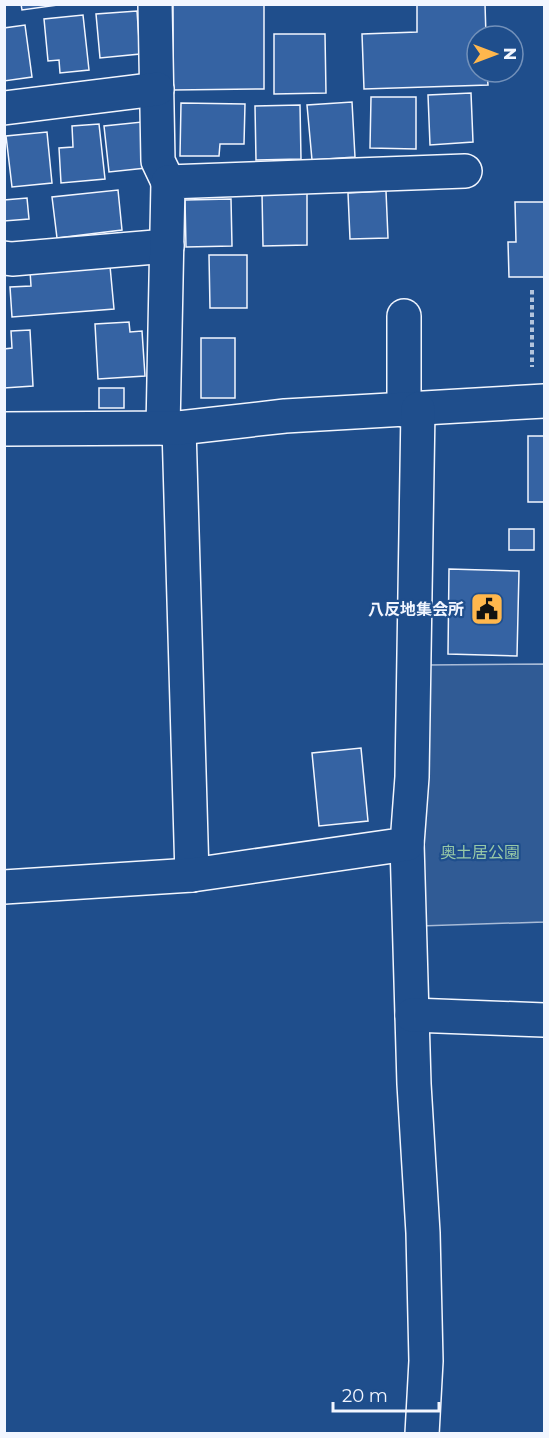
<svg xmlns="http://www.w3.org/2000/svg" width="549" height="1438" font-family="Montserrat,'Noto Sans JP',sans-serif">
<style>
.built{fill:#305b95;stroke:#a8bbd7;stroke-width:1.5}
.building{fill:#3563a3;stroke:#f2f6ff;stroke-width:1.5}
.lines{fill:none;stroke-linecap:round;stroke-linejoin:round}
.minor-casing{stroke:#f2f6ff;stroke-width:36}
.path{stroke:#b3c4dc;stroke-width:4;stroke-dasharray:4.5 3;stroke-linecap:butt}
.minor{stroke:#1f4e8c;stroke-width:33}
.labels{text-anchor:middle;stroke-width:4.5;stroke-linejoin:round;paint-order:stroke}
.poi-label{font-size:16px;font-weight:bold;fill:#f2f6ff;stroke:#1f4e8c;text-anchor:end}
.park-label{font-size:16px;fill:#97c8a6;stroke:#1f4e8c}
</style>
<rect width="100%" height="100%" fill="#1f4e8c"/>
<polygon class="built" points="544,664 544,922 420,926 428,665"/>
<g class="building">
<polygon points="21,4 65,4 22,10"/>
<polygon points="173,4 264,4 264,89 173,90"/>
<polygon points="417,4 485,4 486,36 477,36 477,72 487,72 488,85 364,89 362,34 417,32"/>
<polygon points="137,11 140,54 100,58 96,14"/>
<polygon points="83,15 89,70 60,73 59,60 48,61 44,19"/>
<polygon points="25,25 32,77 4,81 4,28"/>
<polygon points="274,34 325,34 326,93 274,94"/>
<polygon points="471,93 473,142 430,145 428,95"/>
<polygon points="371,97 416,97 416,149 370,148"/>
<polygon points="352,102 355,157 312,160 307,105"/>
<polygon points="181,103 245,104 244,144 220,144 219,156 180,156"/>
<polygon points="300,105 301,159 256,160 255,106"/>
<polygon points="142,122 146,168 109,172 104,126"/>
<polygon points="99,124 105,179 61,183 59,148 73,147 72,126"/>
<polygon points="47,132 52,183 12,187 6,136"/>
<polygon points="118,190 122,230 57,238 52,197"/>
<polygon points="386,191 388,238 350,239 348,193"/>
<polygon points="307,192 307,245 263,246 262,193"/>
<polygon points="27,198 29,219 4,221 4,200"/>
<polygon points="231,199 232,246 186,247 185,200"/>
<polygon points="515,202 544,202 544,277 509,277 508,242 516,242"/>
<polygon points="209,255 247,255 247,308 210,308"/>
<polygon points="110,266 114,309 12,317 10,287 31,286 30,271"/>
<polygon points="129,322 130,332 142,331 145,376 98,379 95,324"/>
<polygon points="30,330 33,386 4,388 4,349 12,348 11,331"/>
<rect x="201" y="338" width="34" height="60"/>
<rect x="99" y="388" width="25" height="20"/>
<rect x="528" y="436" width="16" height="66"/>
<rect x="509" y="529" width="25" height="21"/>
<polygon points="449,569 519,571 517,656 448,654"/>
<polygon points="361,748 368,821 319,826 312,753"/>
</g>
<g class="lines">
<g class="minor-casing">
<g id="minor">
<polyline points="155,4 158,161 168,182"/>
<polyline points="4,108 157,89"/>
<polyline points="4,258 12,259 167,246"/>
<polyline points="404,316 404,410"/>
<polyline points="163,428 168,182 465,171"/>
<polyline points="179,428 192,875"/>
<polyline points="4,429 179,428 285,416 544,401"/>
<polyline points="407,844 414,1084 423,1233 426,1361 422,1434"/>
<polyline points="4,887 192,875 407,844 412,777 418,409"/>
<polyline points="412,1015 544,1020"/>
</g>
</g>
<polyline class="path" points="532,290 532,367"/>
<use href="#minor" class="minor"/>
</g>
<defs>
<g id="civic-square" transform="scale(1.725)"><rect x="-9" y="-9" width="18" height="18" rx="4" fill="#ffb74d" stroke="#1f4e8c"/><path d="M-.6-6.5H3V-4.5H.6V-3L4-1V1h2V6H-6V1h2V-1L-.6-3ZM-1.2 2.5V6h2.4V2.5Z" fill="#111"/></g>
</defs>
<g fill-rule="evenodd">
<use href="#civic-square" x="487" y="609"/>
</g>
<g class="labels">
<g class="poi-label">
<text x="464" y="615">八反地集会所</text>
</g>
<g class="park-label">
<text x="480" y="858">奥土居公園</text>
</g>
</g>
<rect width="549" height="1438" fill="none" stroke="#f2f6ff" stroke-width="12"/>
<g transform="translate(495 54) rotate(90)"><circle r="28" fill="#1f4e8c" stroke="#7391ba" stroke-width="1.5"/>
<path d="M0-4.5L10 22L0 15L-10 22Z" fill="#ffb74d"/>
<text y="-9" font-size="16" font-weight="bold" text-anchor="middle" fill="#f2f6ff">N</text>
</g>
<path d="M333 1402v9h106v-9" fill="none" stroke="#f2f6ff" stroke-width="3"/>
<text x="342" y="1402" font-size="18" fill="#f2f6ff" stroke="#1f4e8c" stroke-width="4.5" paint-order="stroke">20 m</text>
</svg>
